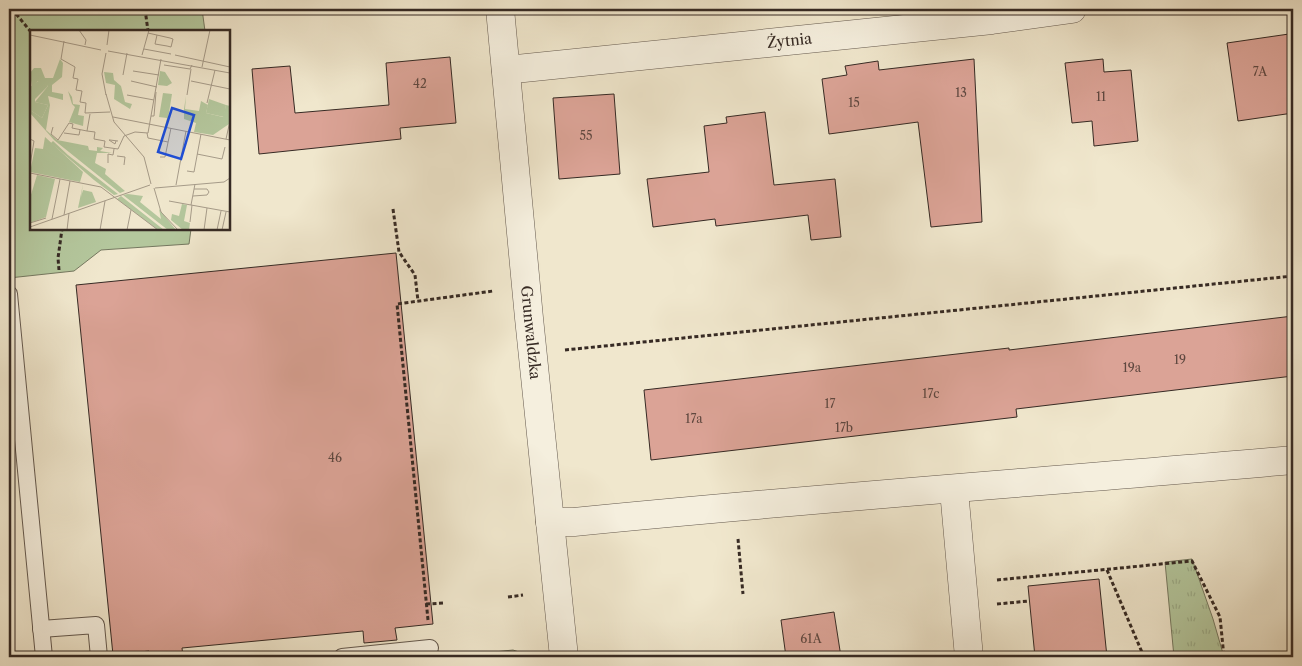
<svg xmlns="http://www.w3.org/2000/svg" width="1302" height="666" font-family="'Libre Caslon Text',serif">
<style>
.grass{fill:url(#grass-tufts);stroke:#757860}
.park{fill:#b4c79d;stroke:#757860}
.building{fill:#dba396;stroke:#362a24}
.lines{fill:none;stroke-linecap:round;stroke-linejoin:round}
.lane-casing{stroke:#64594e;stroke-width:18}
.street-casing{stroke:#64594e;stroke-width:29}
.path{stroke:#362a24;stroke-width:3;stroke-dasharray:4 2.5;stroke-linecap:butt}
.lane{stroke:#f5efde;stroke-width:16}
.street{stroke:#f5efde;stroke-width:28}
.labels{text-anchor:middle;stroke-width:5;stroke-linejoin:round;paint-order:stroke}
.number-label{font-size:12px;fill:#5f4840}
.street-label{font-size:15px;fill:#362a24;stroke:#f5efde}
.inset-road{fill:none;stroke:#a69b89;stroke-width:1}
.view{fill:#1d4ed8;fill-opacity:0.15;stroke:#1d4ed8;stroke-width:2.5}
.inset-edge{fill:none;stroke:#362a24;stroke-width:2.5}
</style>
<defs>
<pattern id="grass-tufts" width="24" height="20" patternUnits="userSpaceOnUse" patternTransform="scale(1.25)"><rect width="24" height="20" fill="#b4c79d"/><path d="M3 7l-1-3M5 7V3M7 7l1-3M15 17l-1-3M17 17v-4M19 17l1-3" fill="none" stroke="#9bab87"/></pattern>
</defs>
<rect width="100%" height="100%" fill="#f0e7cd"/>
<filter id="stains"><feTurbulence type="fractalNoise" baseFrequency=".004" numOctaves="4"/><feColorMatrix values="0 0 0 0 .2 0 0 0 0 .09 0 0 0 0 .02 0 0 0 .5 -.17"/></filter>
<radialGradient id="worn" r=".72"><stop offset=".6" stop-color="#630" stop-opacity="0"/><stop offset="1" stop-color="#630" stop-opacity=".3"/></radialGradient>
<polygon class="grass" points="1192,559 1213,619 1224,657 1174,657 1165,562"/>
<g class="park">
<polygon points="9,9 202,9 205,31 31,31 31,229 191,229 189,244 101,250 74,271 9,278"/>
<polygon points="513,650 519,652 517,654 519,657 447,657"/>
</g>
<g class="building">
<polygon points="1289,34 1290,44 1293,44 1293,113 1238,121 1227,43"/>
<polygon points="450,57 456,123 400,128 401,139 259,154 252,69 290,66 295,113 389,105 386,63"/>
<polygon points="974,59 982,222 931,227 918,122 829,134 822,79 847,75 845,66 878,61 879,70"/>
<polygon points="1103,59 1104,72 1131,70 1138,141 1094,146 1092,121 1072,123 1065,63"/>
<polygon points="614,94 620,174 559,179 553,98"/>
<polygon points="765,112 774,185 835,179 841,237 811,240 808,215 716,226 715,219 653,227 647,179 709,172 704,126 727,123 726,117"/>
<polygon points="396,253 433,624 395,628 397,640 364,643 363,631 182,648 183,657 150,657 149,651 113,655 76,285"/>
<polygon points="1293,316 1293,376 1016,409 1017,417 651,460 644,390 1009,348 1009,350"/>
<polygon points="1099,579 1107,657 1035,657 1028,586"/>
<polygon points="834,612 841,657 786,657 781,620"/>
</g>
<g class="lines">
<g class="lane-casing">
<g id="lane">
<polyline points="9,294 44,657"/>
<polyline points="41,629 96,625 99,657"/>
<polyline points="342,657 430,648"/>
</g>
</g>
<g class="street-casing">
<g id="street">
<path id="s1" d="M 500,9 L 529,318 L 564,657"/>
<path id="s2" d="M 506,70 L 992,20 L 1072,9"/>
<polyline points="954,490 969,657"/>
<path d="M 550,522 L 574,522 C 813,498 1054,481 1293,460"/>
</g>
</g>
<g class="path">
<polyline points="12,9 31,32"/>
<polyline points="145,9 148,31"/>
<polyline points="393,209 399,252 415,275 418,301"/>
<polyline points="59,270 58,258 62,229"/>
<polyline points="565,350 1293,276"/>
<polyline points="738,539 743,594"/>
<polyline points="1107,570 1144,657"/>
<polyline points="997,580 1192,561 1220,617 1224,657"/>
<polyline points="508,597 523,595"/>
<polyline points="426,604 444,603"/>
<polyline points="997,604 1029,601"/>
<polyline points="428,620 397,304 493,291"/>
</g>
<use href="#lane" class="lane"/>
<use href="#street" class="street"/>
</g>
<g class="labels">
<g class="number-label">
<text x="1260" y="76">7A</text>
<text x="420" y="88">42</text>
<text x="961" y="97">13</text>
<text x="1101" y="101">11</text>
<text x="854" y="107">15</text>
<text x="586" y="140">55</text>
<text x="1180" y="364">19</text>
<text x="1132" y="372">19a</text>
<text x="931" y="398">17c</text>
<text x="830" y="408">17</text>
<text x="694" y="423">17a</text>
<text x="844" y="432">17b</text>
<text x="335" y="462">46</text>
<text x="811" y="643">61A</text>
</g>
<g class="street-label">
<text dy="5" stroke="none"><textPath href="#s2" startOffset="285">Żytnia</textPath></text>
<text dy="5" stroke="none"><textPath href="#s1" startOffset="325">Grunwaldzka</textPath></text>
</g>
</g>
<g transform="translate(30 30)">
<rect width="200" height="200" fill="#f0e7cd"/>
<path d="M 30,29 L 33,33 L 32,47 L 22,55 L 22,62 L 33,64 L 33,70 L 18,66 L 20,75 L 16,100 L 27,110 L 58,116 L 59,120 L 67,121 L 67,117 L 73,118 L 70,121 L 82,123 L 67,123 L 65,133 L 76,139 L 75,144 L 95,161 L 90,163 L 24,110 L 0,83 L 0,80 L 12,88 L 18,75 L 5,72 L 18,56 L 8,51 L 2,58 L 0,43 L 4,38 L 11,38 L 15,48 L 23,48 ZM 74,42 L 83,43 L 84,50 L 91,56 L 95,72 L 102,74 L 100,79 L 84,69 L 85,55 L 76,53 ZM 38,61 L 42,67 L 43,74 L 50,75 L 48,85 L 54,86 L 53,96 L 39,92 L 45,77 L 42,74 ZM 179,69 L 196,75 L 194,87 L 176,83 ZM 53,154 L 51,167 L 53,160 L 62,162 L 66,172 L 48,178 ZM 98,164 L 113,166 L 110,172 L 131,189 L 129,179 L 146,200 L 138,200 L 93,165 ZM 91,166 L 134,200 L 128,200 L 87,169 ZM 152,174 L 157,175 L 154,191 L 160,193 L 159,200 L 153,200 L 141,190 L 142,184 L 149,186 Z" fill="#b4c79d"/>
<path d="M 10,50 L 18,56 L 5,69 L 5,72 L 18,75 L 12,88 L 0,80 L 0,57 ZM 23,111 L 38,125 L 88,164 L 84,165 L 64,150 L 21,113 Z" fill="#b4c79d"/>
<path d="M 130,41 L 135,42 L 142,53 L 137,56 L 128,55 ZM 133,63 L 142,64 L 137,95 L 135,96 L 137,88 L 129,87 ZM 156,66 L 155,79 L 169,81 L 171,71 L 178,75 L 176,83 L 193,87 L 196,75 L 200,76 L 199,94 L 183,105 L 164,102 L 166,93 L 154,89 L 154,79 Z" fill="#b4c79d"/>
<path d="M 15,107 L 53,142 L 50,152 L 0,142 L 5,118 L 13,119 ZM 7,145 L 25,149 L 16,187 L 0,193 L 0,168 Z" fill="#b4c79d"/>
<path class="inset-road" d="M 49,0 L 56,10 L 55,15M 118,3 L 140,8M 0,5 L 71,20M 127,5 L 125,14 L 137,16M 34,11 L 31,29 L 45,37 L 43,48 L 48,49 L 46,60 L 52,61 L 50,72 L 56,73 L 55,83 L 80,82M 77,15 L 79,0M 137,16 L 141,17 L 143,9 L 140,8M 114,19 L 141,24M 78,21 L 200,43M 76,23 L 72,44 L 76,65M 112,25 L 119,0M 145,25 L 200,37M 134,35 L 160,39 L 162,35M 172,37 L 180,0M 103,41 L 129,45M 93,45 L 97,23M 101,51 L 127,57M 161,51 L 200,59M 76,64 L 84,92 L 114,127 L 121,154M 97,65 L 124,70M 157,65 L 161,39M 177,73 L 185,40M 60,84 L 57,101 L 65,102 L 64,109 L 75,111 L 74,117 L 88,119 L 94,106 L 105,102 L 118,103 L 131,29M 121,86 L 124,86 L 126,62M 83,87 L 200,110M 23,97 L 21,104 L 28,110 L 39,93 L 43,94 L 42,98 L 57,101M 34,103 L 49,105 L 50,100M 117,103 L 118,108 L 138,112M 0,109 L 4,111 L 0,135M 196,109 L 200,91M 86,111 L 85,114 L 79,110 L 80,110 L 88,111M 167,124 L 192,129 L 195,117M 87,126 L 95,127 L 94,135M 130,127 L 135,127 L 141,98M 78,133 L 78,124 L 83,125 L 84,119M 157,141 L 164,142 L 171,104M 0,143 L 71,157 L 128,200M 165,154 L 161,175 L 200,182M 146,155 L 156,101M 124,158 L 131,182 L 148,200M 125,158 L 194,152 L 200,148M 163,166 L 177,165 L 179,162 L 177,159 L 164,159M 139,171 L 161,175M 34,185 L 40,151M 22,189 L 30,149M 160,192 L 162,175M 0,193 L 16,188M 0,197 L 120,155M 37,200 L 39,183M 70,200 L 75,171M 97,200 L 101,180M 174,200 L 177,178M 187,200 L 191,181M 192,200 L 196,182"/>
<path class="view" d="M 142,78 L 164,85 L 151,129 L 128,122 Z"/>
<rect width="200" height="200" class="inset-edge"/>
</g>
<rect width="1302" height="666" fill="none" stroke="#f0e7cd" stroke-width="30"/>
<rect x="10" y="10" width="1282" height="646" fill="none" stroke="#362a24" stroke-width="2.5"/>
<rect x="15" y="15" width="1272" height="636" fill="none" stroke="#362a24"/>
<rect width="100%" height="100%" filter="url(#stains)"/>
<rect width="100%" height="100%" fill="url(#worn)"/>
</svg>
